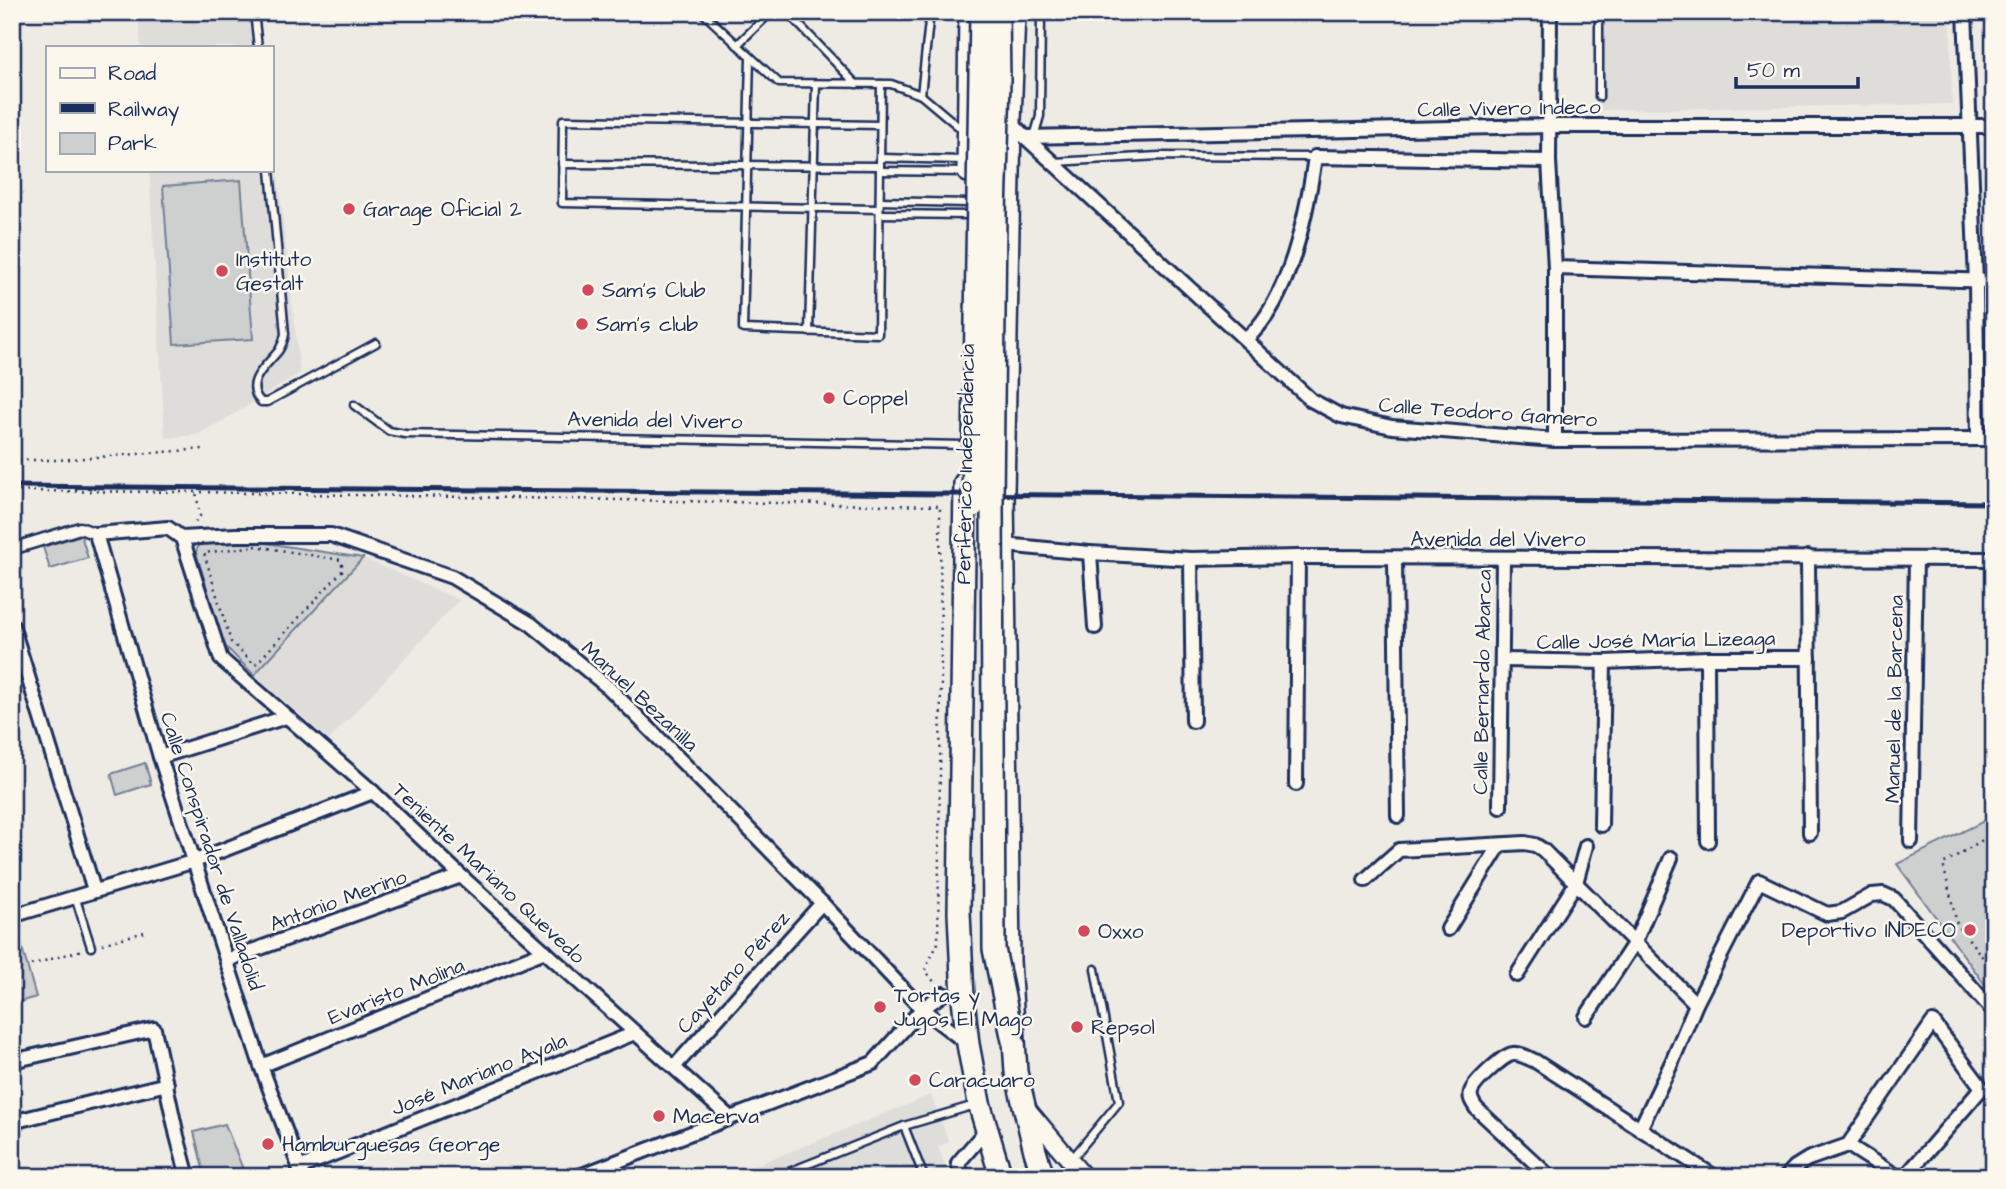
<svg xmlns="http://www.w3.org/2000/svg" width="2006" height="1189" font-family="'Architects Daughter',sans-serif">
<style>
.built{fill:#deddda}
.green{fill:#cecfcf;stroke:#747f96;stroke-width:2}
.lines{fill:none;stroke-linecap:round;stroke-linejoin:round}
.service-casing{stroke:#1b2f5e;stroke-width:11}
.pedestrian-casing{stroke:#1b2f5e;stroke-width:15}
.minor-casing{stroke:#1b2f5e;stroke-width:18}
.tertiary-casing{stroke:#1b2f5e;stroke-width:21}
.trunk-casing{stroke:#1b2f5e;stroke-width:26}
.path{stroke:#1b2f5e;stroke-width:2.5;stroke-dasharray:2 5;stroke-linecap:butt}
.service{stroke:#fbf7ec;stroke-width:6}
.pedestrian{stroke:#fbf7ec;stroke-width:10}
.minor{stroke:#fbf7ec;stroke-width:12}
.tertiary{stroke:#fbf7ec;stroke-width:16}
.trunk{stroke:#fbf7ec;stroke-width:21}
.rail{stroke:#1b2f5e;stroke-width:5}
.trunk-bridge-casing{stroke:#1b2f5e;stroke-width:26;stroke-linecap:butt}
.trunk-bridge{stroke:#fbf7ec;stroke-width:21}
.poi-dot{fill:#d1495b;stroke:#fbf7ec;stroke-width:2.5}
.labels{text-anchor:middle;stroke-width:5;stroke-linejoin:round;paint-order:stroke}
.street-label{font-size:21px;fill:#1b2f5e;stroke:#fbf7ec}
.poi-label{font-size:21px;fill:#1b2f5e;stroke:#fbf7ec;text-anchor:start}
</style>
<rect width="100%" height="100%" fill="#eeebe4"/>
<filter id="ink" filterUnits="userSpaceOnUse"><feTurbulence type="fractalNoise" baseFrequency=".0143" numOctaves="2"/><feDisplacementMap in="SourceGraphic" scale="14" xChannelSelector="R" yChannelSelector="G"/><feConvolveMatrix kernelMatrix="1 2 1 2 8 2 1 2 1" color-interpolation-filters="sRGB"/></filter>
<g filter="url(#ink)">
<g class="built">
<polygon points="138,12 260,12 264,47 141,47"/>
<polygon points="1599,12 1950,12 1952,104 1601,110"/>
<polygon points="271,114 300,373 236,413 197,435 165,438 149,170 271,170"/>
<polygon points="363,558 459,600 329,740 254,675"/>
<polygon points="931,1095 949,1142 938,1147 950,1177 727,1177"/>
</g>
<g class="green">
<polygon points="241,180 253,339 174,344 163,186"/>
<polygon points="81,535 88,558 50,569 43,547"/>
<polygon points="259,542 363,558 254,675 224,645 196,552 199,544"/>
<polygon points="145,763 151,784 117,795 111,774"/>
<polygon points="1994,816 1994,997 1897,864"/>
<polygon points="17,930 36,997 12,1004 12,931"/>
<polygon points="225,1124 246,1177 205,1177 194,1132"/>
</g>
<g class="lines">
<g class="service-casing">
<g id="service">
<polyline points="254,12 258,47"/>
<polyline points="702,12 779,83 891,84 921,95 965,132"/>
<polyline points="787,12 856,84"/>
<polyline points="1599,12 1599,97"/>
<polyline points="737,45 771,12"/>
<polyline points="750,58 743,329 878,334 881,84"/>
<polyline points="921,95 930,12"/>
<polyline points="1034,137 1040,116 1041,12"/>
<polyline points="880,158 963,160"/>
<polyline points="1054,162 1159,156 1315,157"/>
<polyline points="562,164 880,166"/>
<path d="M 270,170 L 285,334 C 284,340 282,345 279,350 C 268,365 242,382 261,402 L 267,402 L 376,343"/>
<polyline points="880,171 966,172"/>
<polyline points="880,201 968,203"/>
<polyline points="879,209 562,203 563,120 880,125"/>
<polyline points="880,214 968,215"/>
<polyline points="809,332 816,84"/>
<polyline points="354,405 389,431 405,434 964,445"/>
<polyline points="75,896 91,947"/>
<polyline points="904,1126 924,1177"/>
<polyline points="1070,1161 1119,1102 1095,969"/>
<polyline points="776,1177 904,1126 975,1105"/>
</g>
</g>
<g class="pedestrian-casing">
<polyline id="pedestrian" points="15,548 80,528 96,534"/>
</g>
<g class="minor-casing">
<g id="minor">
<polyline points="1550,12 1549,161 1555,268 1555,440"/>
<polyline points="1965,12 1976,282 1978,439"/>
<polyline points="1010,121 1025,137 1311,400 1341,416 1392,427 1555,440 1994,439"/>
<polyline points="1025,137 1551,126 1994,126"/>
<polyline points="1555,268 1994,281"/>
<path d="M 1246,339 C 1290,302 1307,212 1315,157 L 1549,161"/>
<polyline points="182,538 221,659 373,792 461,876 729,1117"/>
<polyline points="1004,545 1090,553 1191,559 1298,557 1994,559"/>
<polyline points="12,549 15,548"/>
<polyline points="1090,553 1095,627"/>
<polyline points="1808,557 1810,833"/>
<polyline points="1395,558 1398,816"/>
<polyline points="1191,559 1193,721"/>
<polyline points="12,625 94,890"/>
<polyline points="1707,658 1708,841"/>
<polyline points="1503,660 1604,662 1707,658 1809,658"/>
<polyline points="160,757 286,717"/>
<polyline points="1296,784 1298,557"/>
<polyline points="1500,807 1503,558"/>
<polyline points="1601,825 1604,662"/>
<polyline points="1911,841 1916,559"/>
<polyline points="1365,880 1399,850 1525,843 1535,845 1543,850 1696,1004"/>
<polyline points="12,916 195,861 373,792"/>
<polyline points="1448,929 1500,845"/>
<polyline points="227,960 461,876"/>
<polyline points="1517,975 1576,883 1586,846"/>
<polyline points="1586,1017 1635,942 1671,858"/>
<polyline points="12,1061 154,1029 177,1136 188,1177"/>
<polyline points="261,1066 545,951"/>
<polyline points="674,1067 822,903"/>
<polyline points="12,1122 167,1084"/>
<polyline points="1640,1129 1672,1062 1696,1004 1759,881 1827,914 1842,912 1872,895 1883,894 1894,899 1994,1012"/>
<polyline points="1848,1145 1898,1177"/>
<polyline points="299,1168 635,1033"/>
<polyline points="303,1177 261,1066 160,757 96,534 168,528 182,538 236,535 331,535 452,577 531,624 609,688 822,903 922,1009 968,1044"/>
<polyline points="577,1177 873,1063 922,1009 943,994"/>
<polyline points="963,1177 958,1163 987,1129"/>
<path d="M 1550,1177 L 1476,1108 C 1473,1103 1469,1099 1471,1092 C 1474,1083 1503,1055 1513,1054 C 1520,1053 1528,1058 1535,1061 L 1715,1177"/>
<polyline points="1786,1177 1795,1167 1808,1159 1848,1145 1933,1022 1982,1088 1905,1177"/>
</g>
</g>
<g class="tertiary-casing">
<polyline id="tertiary" points="1027,1109 1084,1177"/>
</g>
<g class="trunk-casing">
<g id="trunk">
<polyline points="1014,12 1010,121 1003,494 1009,961 1016,1072 1035,1151 1043,1177"/>
<polyline points="968,171 970,12"/>
<polyline points="965,483 959,913 963,998 968,1044 979,1103 1001,1177"/>
</g>
</g>
<g class="path">
<polyline points="12,460 57,460 204,449"/>
<polyline points="12,491 196,492 940,506 941,684 938,943 925,970 935,983"/>
<polyline points="195,522 200,516 196,492"/>
<polygon points="255,546 341,560 343,570 255,665 231,642 204,553"/>
<polyline points="1994,833 1943,864 1957,924 1994,972"/>
<polyline points="102,944 144,932"/>
<polyline points="31,965 82,950"/>
</g>
<use href="#service" class="service"/>
<use href="#pedestrian" class="pedestrian"/>
<use href="#minor" class="minor"/>
<use href="#tertiary" class="tertiary"/>
<use href="#trunk" class="trunk"/>
<polyline class="rail" points="12,486 1994,503"/>
<g class="trunk-bridge-casing">
<g id="trunk-bridge">
<polyline points="998,12 999,81 995,214 992,502 994,949 1013,1041"/>
<polyline points="973,506 981,12"/>
</g>
</g>
<use href="#trunk-bridge" class="trunk-bridge"/>
</g>
</g>
<g class="poi-dot">
<circle cx="349" cy="209" r="7"/>
<circle cx="222" cy="271" r="7"/>
<circle cx="588" cy="290" r="7"/>
<circle cx="582" cy="324" r="7"/>
<circle cx="829" cy="398" r="7"/>
<circle cx="1970" cy="930" r="7"/>
<circle cx="1084" cy="931" r="7"/>
<circle cx="880" cy="1007" r="7"/>
<circle cx="1077" cy="1027" r="7"/>
<circle cx="915" cy="1080" r="7"/>
<circle cx="659" cy="1116" r="7"/>
<circle cx="268" cy="1144" r="7"/>
</g>
<g class="labels">
<g class="street-label">
<text transform="translate(1509 108) rotate(-1)" y="7">Calle Vivero Indeco</text>
<text transform="translate(1488 412) rotate(4)" y="7">Calle Teodoro Gamero</text>
<text transform="translate(655 420) rotate(1)" y="7">Avenida del Vivero</text>
<text transform="translate(965 464) rotate(-89)" y="7">Periférico Independencia</text>
<text x="1498" y="546">Avenida del Vivero</text>
<text transform="translate(1656 640) rotate(-1)" y="7">Calle José María Lizeaga</text>
<text transform="translate(1482 682) rotate(-89)" y="7">Calle Bernardo Abarca</text>
<text transform="translate(640 696) rotate(43)" y="7">Manuel Bezanilla</text>
<text transform="translate(1894 699) rotate(-89)" y="7">Manuel de la Barcena</text>
<text transform="translate(212 851) rotate(72)" y="7">Calle Conspirador de Valladolid</text>
<text transform="translate(489 873) rotate(43)" y="7">Teniente Mariano Quevedo</text>
<text transform="translate(338 900) rotate(-20)" y="7">Antonio Merino</text>
<text transform="translate(733 972) rotate(-48)" y="7">Cayetano Pérez</text>
<text transform="translate(396 991) rotate(-22)" y="7">Evaristo Molina</text>
<text transform="translate(479 1074) rotate(-22)" y="7">José Mariano Ayala</text>
</g>
<g class="poi-label">
<text x="363" y="216">Garage Oficial 2</text>
<text x="236" y="266">Instituto<tspan x="236" dy="24">Gestalt</tspan></text>
<text x="602" y="297">Sam's Club</text>
<text x="596" y="331">Sam's club</text>
<text x="843" y="405">Coppel</text>
<text x="1956" y="937" text-anchor="end">Deportivo INDECO</text>
<text x="1098" y="938">Oxxo</text>
<text x="894" y="1002">Tortas y<tspan x="894" dy="24">Jugos El Mago</tspan></text>
<text x="1091" y="1034">Repsol</text>
<text x="929" y="1087">Caracuaro</text>
<text x="673" y="1123">Macerva</text>
<text x="282" y="1151">Hamburguesas George</text>
</g>
</g>
<rect width="2006" height="1189" fill="none" stroke="#fbf7ec" stroke-width="42"/>
<rect x="21" y="21" width="1964" height="1147" fill="none" stroke="#1b2f5e" stroke-width="2.5" filter="url(#ink)"/>
<rect x="46" y="46" width="228" height="126" fill="#fbf7ec" stroke="#a1a7b3" stroke-width="2"/>
<rect x="60" y="68" width="35" height="10" fill="#fbf7ec" stroke="#a1a7b3" stroke-width="2"/>
<text x="108" y="80" font-size="21" fill="#1b2f5e">Road</text>
<rect x="60" y="103" width="35" height="10" fill="#1b2f5e" stroke="#a1a7b3" stroke-width="2"/>
<text x="108" y="116" font-size="21" fill="#1b2f5e">Railway</text>
<rect x="60" y="133" width="35" height="21" fill="#cecfcf" stroke="#a1a7b3" stroke-width="2"/>
<text x="108" y="150" font-size="21" fill="#1b2f5e">Park</text>
<path d="M1736 77v10h122v-10" fill="none" stroke="#1b2f5e" stroke-width="3.5"/>
<text x="1747" y="77" font-size="21" fill="#1b2f5e" stroke="#fbf7ec" stroke-width="5" paint-order="stroke">50 m</text>
</svg>
